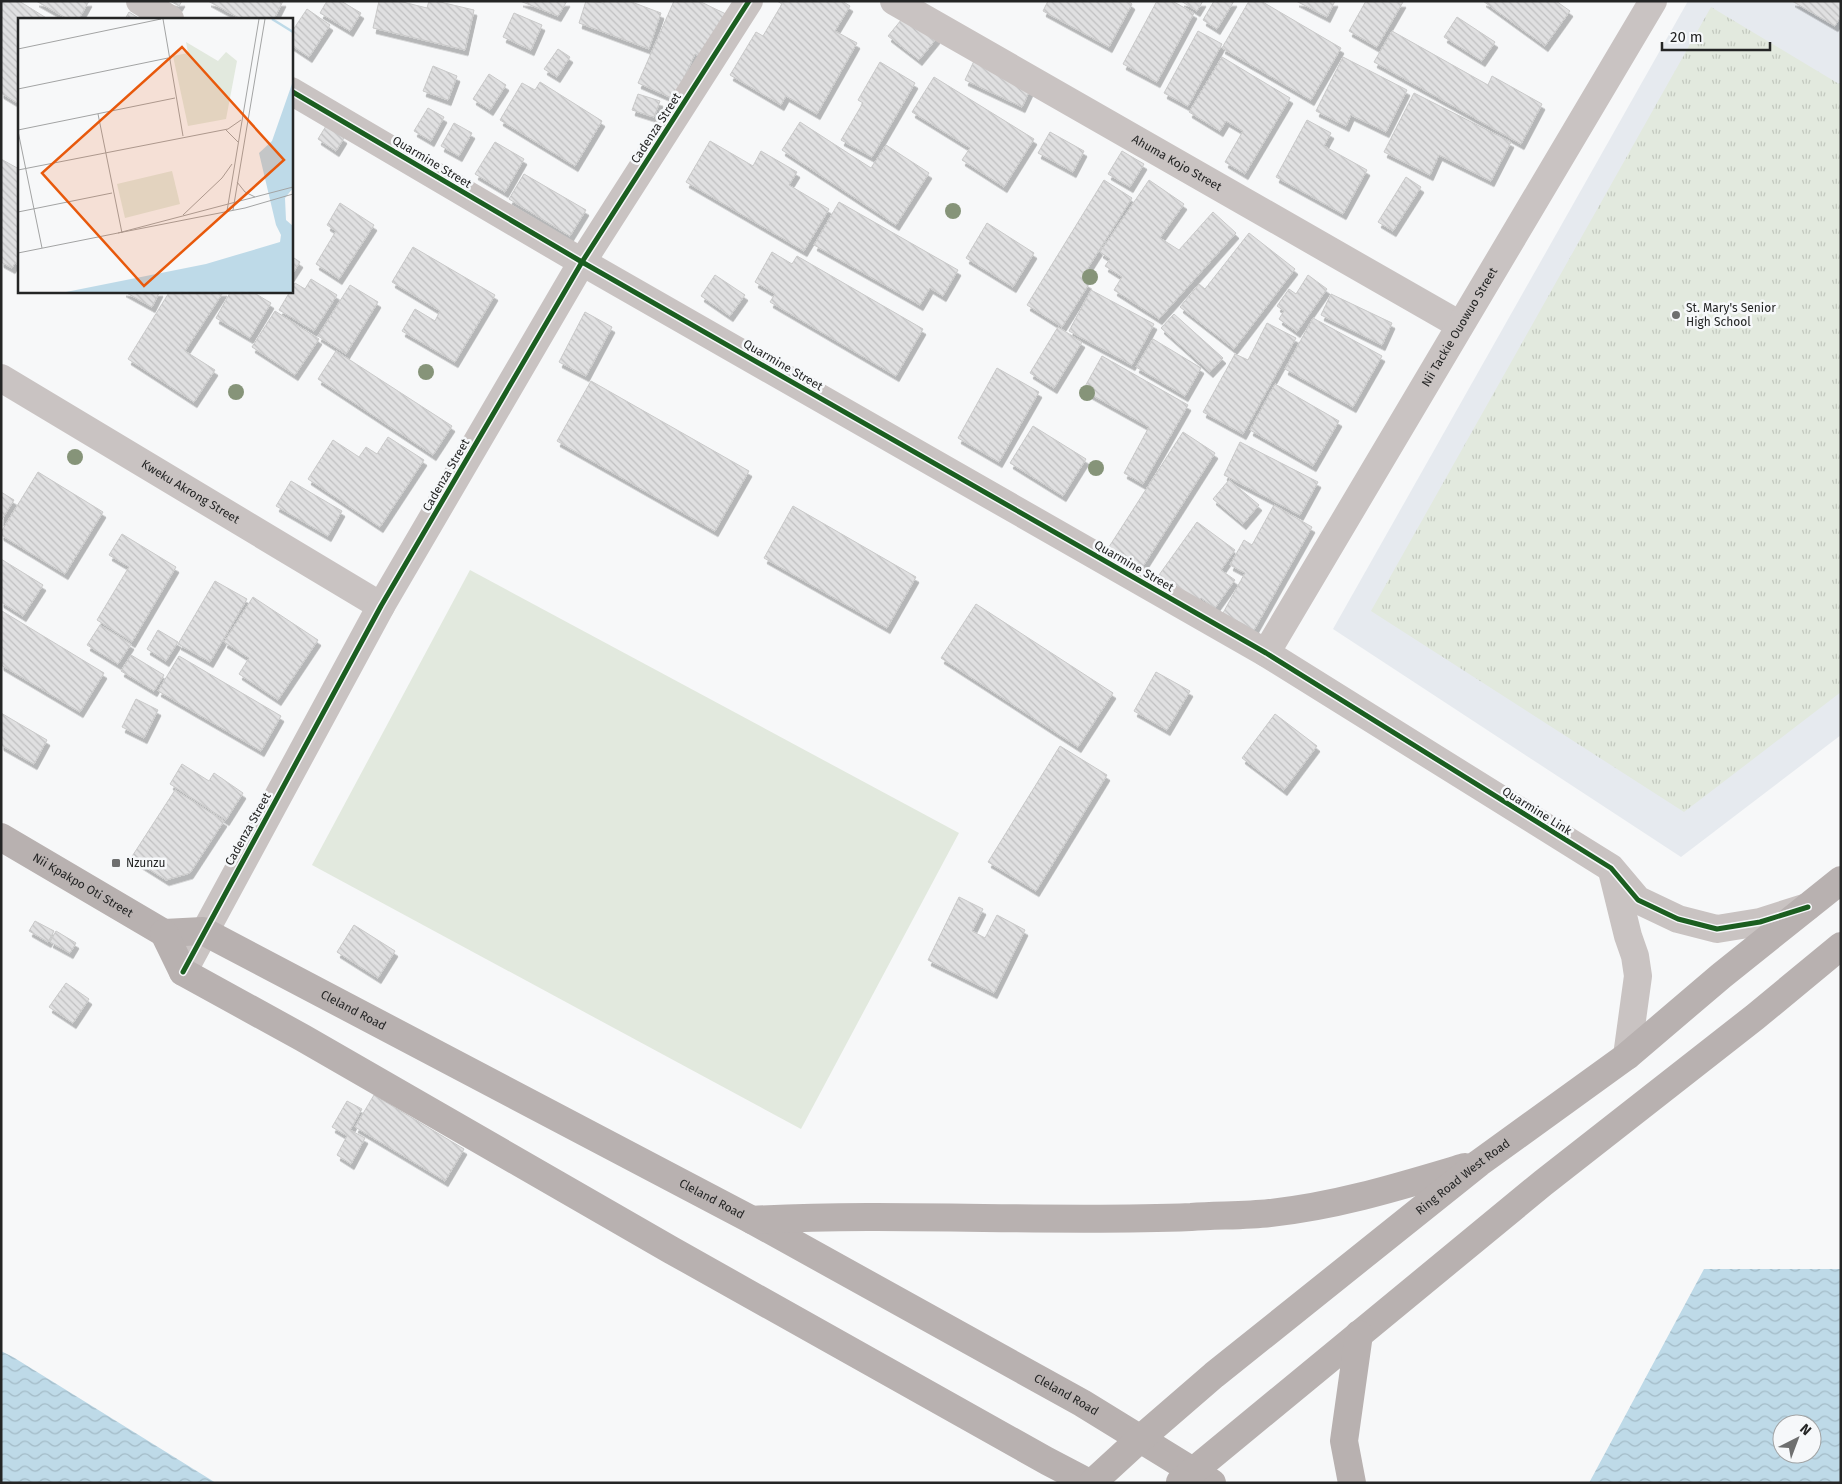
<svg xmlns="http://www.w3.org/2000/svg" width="1842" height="1484" font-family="'Fira Sans',sans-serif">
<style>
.built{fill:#e6eaef}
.grass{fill:url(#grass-tufts)}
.pitch{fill:#e2e9de}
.water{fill:url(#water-waves);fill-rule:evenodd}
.building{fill:url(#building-back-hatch);stroke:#c9c9c9;filter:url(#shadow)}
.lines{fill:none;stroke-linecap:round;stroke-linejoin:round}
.minor{stroke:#c9c3c2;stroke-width:28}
.major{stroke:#b8b1b0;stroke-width:28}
.cycleway-casing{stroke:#f6f8fa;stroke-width:8}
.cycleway{stroke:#1b5e20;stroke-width:5}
.tree{fill:#869479}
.poi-dot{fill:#6e6f6f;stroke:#f6f8fa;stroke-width:2}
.labels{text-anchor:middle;stroke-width:5;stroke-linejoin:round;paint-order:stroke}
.street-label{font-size:12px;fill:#242525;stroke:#f6f8fa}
.poi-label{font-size:12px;fill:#242525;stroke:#f6f8fa;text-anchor:start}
.inset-river{fill:none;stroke:#bedae8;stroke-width:2.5}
.inset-road{fill:none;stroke:#a3a4a4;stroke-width:1}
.view{fill:#e8590c;fill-opacity:0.15;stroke:#e8590c;stroke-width:2.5}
.inset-edge{fill:none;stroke:#242525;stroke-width:2.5}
</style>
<defs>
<pattern id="grass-tufts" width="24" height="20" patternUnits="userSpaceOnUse" patternTransform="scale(1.25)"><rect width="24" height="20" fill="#e2e9de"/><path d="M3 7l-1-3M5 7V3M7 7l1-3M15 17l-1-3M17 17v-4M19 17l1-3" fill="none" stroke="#c2c8be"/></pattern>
<pattern id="water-waves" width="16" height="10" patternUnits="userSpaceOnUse" patternTransform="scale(1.25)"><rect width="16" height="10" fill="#bedae8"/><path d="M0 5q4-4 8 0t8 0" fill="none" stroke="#a3bbc7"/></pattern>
<pattern id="building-back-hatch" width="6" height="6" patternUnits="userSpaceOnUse" patternTransform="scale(1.25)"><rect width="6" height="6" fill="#e0e0e1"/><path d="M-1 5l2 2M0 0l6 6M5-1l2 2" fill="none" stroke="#c0c0c1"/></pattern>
<filter id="shadow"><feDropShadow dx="3" dy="5.5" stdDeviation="0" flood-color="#0004"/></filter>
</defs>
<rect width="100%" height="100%" fill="#f7f8f9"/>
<polygon class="built" points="1688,1 1841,1 1841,735 1681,857 1333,629"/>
<polygon class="grass" points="1711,7 1839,84 1841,82 1841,692 1684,812 1371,611"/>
<polygon class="pitch" points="470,570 959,833 801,1129 312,865"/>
<g class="water">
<path d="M 1704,1269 L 1841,1269 L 1841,1483 L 1589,1483 ZM 1782,1424 L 1812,1424 L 1812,1454 L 1782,1454 Z"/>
<polygon points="1,1351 13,1357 216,1483 1,1483"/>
</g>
<g class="building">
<polygon points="1,1 19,1 48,19 19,19 19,104 1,93"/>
<polygon points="36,1 89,1 79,19 68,19"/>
<polygon points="170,1 182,1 179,6"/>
<polygon points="208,1 283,1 274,19 241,19"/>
<polygon points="327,1 341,1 361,13 350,31 320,13"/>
<polygon points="379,1 399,1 427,8 429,1 436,1 474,10 465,50 373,28"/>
<polygon points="520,1 567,1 558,16"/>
<polygon points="586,1 604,3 604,1 629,1 661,13 649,49 579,23"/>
<polygon points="674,1 699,1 728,15 708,60 695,54 674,99 638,83"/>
<polygon points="777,1 842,1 850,6 835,31 857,43 817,114 786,96 781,105 730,75 756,32 763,36 782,4"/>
<polygon points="1048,1 1128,1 1132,4 1109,47 1043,11"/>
<polygon points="1157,1 1172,1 1194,13 1157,82 1123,64"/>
<polygon points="1181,1 1203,1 1197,11"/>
<polygon points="1214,1 1234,1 1217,29 1203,20"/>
<polygon points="1249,1 1261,1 1341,48 1311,100 1222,48"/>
<polygon points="1296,1 1335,1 1327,17"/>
<polygon points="1366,1 1403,2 1377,47 1349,31"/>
<polygon points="1483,1 1556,1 1570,11 1545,46"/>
<polygon points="1792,1 1841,1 1841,16 1835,26"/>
<polygon points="307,9 330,25 309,57 291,45 291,33"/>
<polygon points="129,12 140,19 125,19"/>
<polygon points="514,13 542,25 531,50 503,37"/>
<polygon points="906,14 937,38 919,60 888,36"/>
<polygon points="1457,17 1495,42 1482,61 1444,37"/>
<polygon points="1198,31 1222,44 1188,106 1164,93"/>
<polygon points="1392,31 1488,85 1492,76 1542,104 1521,144 1374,62"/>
<polygon points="558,49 570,57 557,77 544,69"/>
<polygon points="1222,57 1290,98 1245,174 1225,162 1243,131 1226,121 1220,131 1189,112"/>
<polygon points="1343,57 1407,90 1386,132 1351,115 1346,126 1316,111"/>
<polygon points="974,61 1031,88 1022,107 965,80"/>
<polygon points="880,62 915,83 872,157 841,140 863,103 858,100"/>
<polygon points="433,66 457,76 448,100 423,91"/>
<polygon points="489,74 506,85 490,110 473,99"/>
<polygon points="934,77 1034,139 1004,187 962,160 970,148 912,112"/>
<polygon points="540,82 602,121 575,166 500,120 522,83 535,90"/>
<polygon points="1414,93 1511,142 1491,181 1439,155 1430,175 1384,152"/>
<polygon points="638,94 660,101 654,117 632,110"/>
<polygon points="428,108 444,117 431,141 414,131"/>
<polygon points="1307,120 1331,133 1324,146 1367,170 1343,214 1276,177"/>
<polygon points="800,122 871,168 886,145 929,173 896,225 782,150"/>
<polygon points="454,123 472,133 459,156 441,146"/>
<polygon points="326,126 344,138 336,151 318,139"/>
<polygon points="1050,132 1084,151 1073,172 1038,153"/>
<polygon points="710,141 753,166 761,151 797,172 789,185 829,209 804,251 686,182"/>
<polygon points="495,142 524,159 505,192 475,174"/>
<polygon points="1122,151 1144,164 1130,187 1108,174"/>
<polygon points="1,159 19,169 19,265 15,263 12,268 1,262"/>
<polygon points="524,174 586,210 570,236 509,199"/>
<polygon points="1406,177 1421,187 1393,231 1378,222"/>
<polygon points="1104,180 1132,198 1081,279 1089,284 1062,327 1027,305"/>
<polygon points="1149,180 1184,204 1160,238 1179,250 1213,212 1236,233 1159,319 1114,290 1122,277 1105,266 1110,259 1100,252"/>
<polygon points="839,202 958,270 943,296 930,288 920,305 814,245"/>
<polygon points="340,203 374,225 339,279 316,264 336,231 327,225"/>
<polygon points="987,223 1034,253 1013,287 966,258"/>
<polygon points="1249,233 1295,269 1234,349 1180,307 1199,284 1205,289"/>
<polygon points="413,247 495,295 455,362 402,331 415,309 435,321 440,311 392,282"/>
<polygon points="772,252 792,264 797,256 923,329 896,376 770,302 775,294 755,282"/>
<polygon points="291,256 300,262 291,276"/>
<polygon points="715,275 745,295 730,316 701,296"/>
<polygon points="1308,275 1327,289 1297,332 1279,319 1284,311 1277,306 1289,289 1296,294"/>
<polygon points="311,279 337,295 314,331 279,310 295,283 305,289"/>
<polygon points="350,285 378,302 346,354 318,336"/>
<polygon points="1091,290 1154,324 1132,365 1069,331"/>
<polygon points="123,291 160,291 152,307"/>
<polygon points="170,291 224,291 185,351 215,370 194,402 128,359"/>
<polygon points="231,291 251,291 271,303 250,338 216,318"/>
<polygon points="1331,294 1392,323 1382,345 1321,315"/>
<polygon points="275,311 319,339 295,375 252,347"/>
<polygon points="585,312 612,327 586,376 559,362"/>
<polygon points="1174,314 1223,358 1210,372 1161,328"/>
<polygon points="1313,318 1382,356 1353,407 1285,369"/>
<polygon points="1267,323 1296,338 1243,434 1203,412 1235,354 1248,360"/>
<polygon points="1058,327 1082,342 1054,388 1030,373"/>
<polygon points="1153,339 1201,368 1185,396 1136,367"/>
<polygon points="336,351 452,426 433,455 318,379"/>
<polygon points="1102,356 1188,405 1143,484 1124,473 1149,427 1083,390"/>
<polygon points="997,368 1039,392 999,462 958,438"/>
<polygon points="591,381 749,471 715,531 557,441"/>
<polygon points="1275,384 1339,421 1313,466 1250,430"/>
<polygon points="1033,426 1086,459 1063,496 1010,463"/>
<polygon points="1183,432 1215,453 1140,571 1107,550"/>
<polygon points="388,437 424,460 380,527 308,479 333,440 359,457 366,447 377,454"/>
<polygon points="1240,442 1318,482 1300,515 1224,475"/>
<polygon points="38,472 103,512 65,574 1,535 1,532"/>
<polygon points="1229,480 1259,505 1243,524 1213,499"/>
<polygon points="291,481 342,511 328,536 276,506"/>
<polygon points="1,492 14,500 1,521"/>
<polygon points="1274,505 1312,527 1254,630 1223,613 1245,573 1230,565 1244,540 1252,545"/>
<polygon points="793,506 916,577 887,628 764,558"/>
<polygon points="1197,522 1235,550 1221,570 1235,580 1215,608 1201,598 1192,609 1154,582"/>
<polygon points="122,534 176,567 132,642 97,620 129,567 109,555"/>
<polygon points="1,559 43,585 23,616 1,602"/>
<polygon points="215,581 247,599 210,662 178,644"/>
<polygon points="253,597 318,640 278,700 239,674 249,658 224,642"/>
<polygon points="976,604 1113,693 1078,747 941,658"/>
<polygon points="2,611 104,673 80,712 1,665"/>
<polygon points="100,625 131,644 118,664 87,645"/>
<polygon points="158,630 178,642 166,661 147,649"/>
<polygon points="131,655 164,675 154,691 121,671"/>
<polygon points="179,656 281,716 261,751 158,691"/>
<polygon points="1156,672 1190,691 1167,730 1134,711"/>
<polygon points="136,699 158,710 144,738 122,727"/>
<polygon points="1,713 47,740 34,764 1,745"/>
<polygon points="1275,714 1317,746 1284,790 1242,758"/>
<polygon points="1060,746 1107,775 1036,891 988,862"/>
<polygon points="182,764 209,781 214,773 243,793 226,820 170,784"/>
<polygon points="175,790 224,821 190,873 166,880 131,858"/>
<polygon points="959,897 983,909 972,931 985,938 997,915 1025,930 994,993 928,960"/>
<polygon points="35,921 54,931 48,942 29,931"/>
<polygon points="354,925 395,951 378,978 337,952"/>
<polygon points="56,931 76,943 70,953 50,942"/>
<polygon points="66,983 89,999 73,1023 49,1007"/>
<polygon points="374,1095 464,1149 445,1181 355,1127"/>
<polygon points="347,1101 362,1109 350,1130 365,1138 351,1164 337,1155 347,1136 332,1127"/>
</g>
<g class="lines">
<g class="minor">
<polyline points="140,1 170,19"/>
<path id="s1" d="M 894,1 L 1460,325"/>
<polyline points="291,91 582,262 1266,653 1611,868 1638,900 1678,919 1717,929 1760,922 1807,907"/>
<path id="s2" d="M 1,378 L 381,606"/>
<path id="s3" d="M 1266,653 L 1653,1"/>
<polyline points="1613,875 1628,936 1635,956 1638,976 1627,1056"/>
<polyline points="183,972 381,606 582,262 749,1"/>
</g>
<g class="major">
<path id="s4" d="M 1,837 L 164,933"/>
<path id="s5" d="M 164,933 L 203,931 L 752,1220 L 1082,1403 L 1212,1483"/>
<polyline points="164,933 183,972 303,1038 671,1250 1047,1461 1089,1483"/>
<path d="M 752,1220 C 898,1212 1045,1223 1191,1217 C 1217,1215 1244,1216 1270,1213 C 1337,1206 1401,1186 1465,1167"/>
<polyline points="1180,1482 1543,1183 1755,1017 1841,946"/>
<path id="s6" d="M 1092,1483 L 1140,1439 L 1214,1375 L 1479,1163 L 1627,1056 L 1721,976 L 1841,880"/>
<polyline points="1352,1483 1344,1441 1359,1334"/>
</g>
<g class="cycleway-casing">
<g id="cycleway">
<polyline points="291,91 582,262 1266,653 1611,868 1638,900 1678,919 1717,929 1760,922 1808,907"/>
<polyline points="183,972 381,606 582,262 749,1"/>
</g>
</g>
<use href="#cycleway" class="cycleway"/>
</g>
<g class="tree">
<circle cx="953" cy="211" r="8"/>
<circle cx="1090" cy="277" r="8"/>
<circle cx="426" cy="372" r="8"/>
<circle cx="236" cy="392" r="8"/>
<circle cx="1087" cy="393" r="8"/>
<circle cx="75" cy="457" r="8"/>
<circle cx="1096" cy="468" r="8"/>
</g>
<g class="poi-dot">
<circle cx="1676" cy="315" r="5"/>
<rect x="111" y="858" width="10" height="10" rx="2.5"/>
</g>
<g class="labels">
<g class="street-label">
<text transform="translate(656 128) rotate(-57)" y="4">Cadenza Street</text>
<text transform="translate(432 162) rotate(31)" y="4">Quarmine Street</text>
<text dy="4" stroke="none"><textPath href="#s1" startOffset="326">Ahuma Kojo Street</textPath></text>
<text dy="4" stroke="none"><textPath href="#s3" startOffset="379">Nii Tackie Ouowuo Street</textPath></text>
<text transform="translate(783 365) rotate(30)" y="4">Quarmine Street</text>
<text transform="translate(446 475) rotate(-60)" y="4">Cadenza Street</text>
<text dy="4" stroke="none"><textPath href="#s2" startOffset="221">Kweku Akrong Street</textPath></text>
<text transform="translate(1134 566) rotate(30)" y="4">Quarmine Street</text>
<text transform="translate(1537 811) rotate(32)" y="4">Quarmine Link</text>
<text transform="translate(248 829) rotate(-61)" y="4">Cadenza Street</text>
<text dy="4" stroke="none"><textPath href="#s4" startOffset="95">Nii Kpakpo Oti Street</textPath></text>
<text dy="4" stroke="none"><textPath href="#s5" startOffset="209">Cleland Road</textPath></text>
<text dy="4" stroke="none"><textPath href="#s6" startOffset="481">Ring Road West Road</textPath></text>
<text dy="4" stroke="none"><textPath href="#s5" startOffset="614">Cleland Road</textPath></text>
<text dy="4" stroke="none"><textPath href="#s5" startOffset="1019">Cleland Road</textPath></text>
</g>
<g class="poi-label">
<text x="1686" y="312">St. Mary's Senior<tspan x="1686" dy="14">High School</tspan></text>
<text x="126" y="867">Nzunzu</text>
</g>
</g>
<g transform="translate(18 18)">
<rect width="275" height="275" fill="#f7f8f9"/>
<path d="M 168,24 L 200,43 L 208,34 L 219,43 L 208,101 L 170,108 L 155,38 L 170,35 Z" fill="#e2e9de"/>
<path d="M 154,153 L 162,186 L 107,200 L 99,166 Z" fill="#e2e9de"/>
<path d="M 275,63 L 275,170 L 267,180 L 268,202 L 275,208 L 275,274 L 48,274 L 188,246 L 262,224 L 263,217 L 258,207 L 241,135 L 254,123 Z" fill="#bedae8"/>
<path class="inset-river" d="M 254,1 L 275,14"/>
<path class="inset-road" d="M 145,1 L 165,118M 0,31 L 143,1M 0,71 L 150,40M 80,96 L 104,215M 207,111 L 220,124M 0,112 L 157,80M 0,113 L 24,230M 0,152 L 210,111 L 223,102M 219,164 L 227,174 L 237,179M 215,192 L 247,1M 209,193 L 241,1M 0,194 L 94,175M 165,197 L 204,160 L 214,146M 100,215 L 275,169M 100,215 L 227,190 L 275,176M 0,235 L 100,215"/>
<path class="view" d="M 164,29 L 266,142 L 126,268 L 24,155 Z"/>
<rect width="275" height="275" class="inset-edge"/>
</g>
<rect width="1842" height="1484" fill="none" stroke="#242525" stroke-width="5"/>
<g transform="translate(1797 1439) rotate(42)"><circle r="24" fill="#f6f8fa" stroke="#a2a4a5"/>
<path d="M0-4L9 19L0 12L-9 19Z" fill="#6e6f6f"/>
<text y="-8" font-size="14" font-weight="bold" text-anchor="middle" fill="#242525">N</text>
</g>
<path d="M1662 42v8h108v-8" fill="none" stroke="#242525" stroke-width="2.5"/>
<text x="1670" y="42" font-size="15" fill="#242525" stroke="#f6f8fa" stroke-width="4" paint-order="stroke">20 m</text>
</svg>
